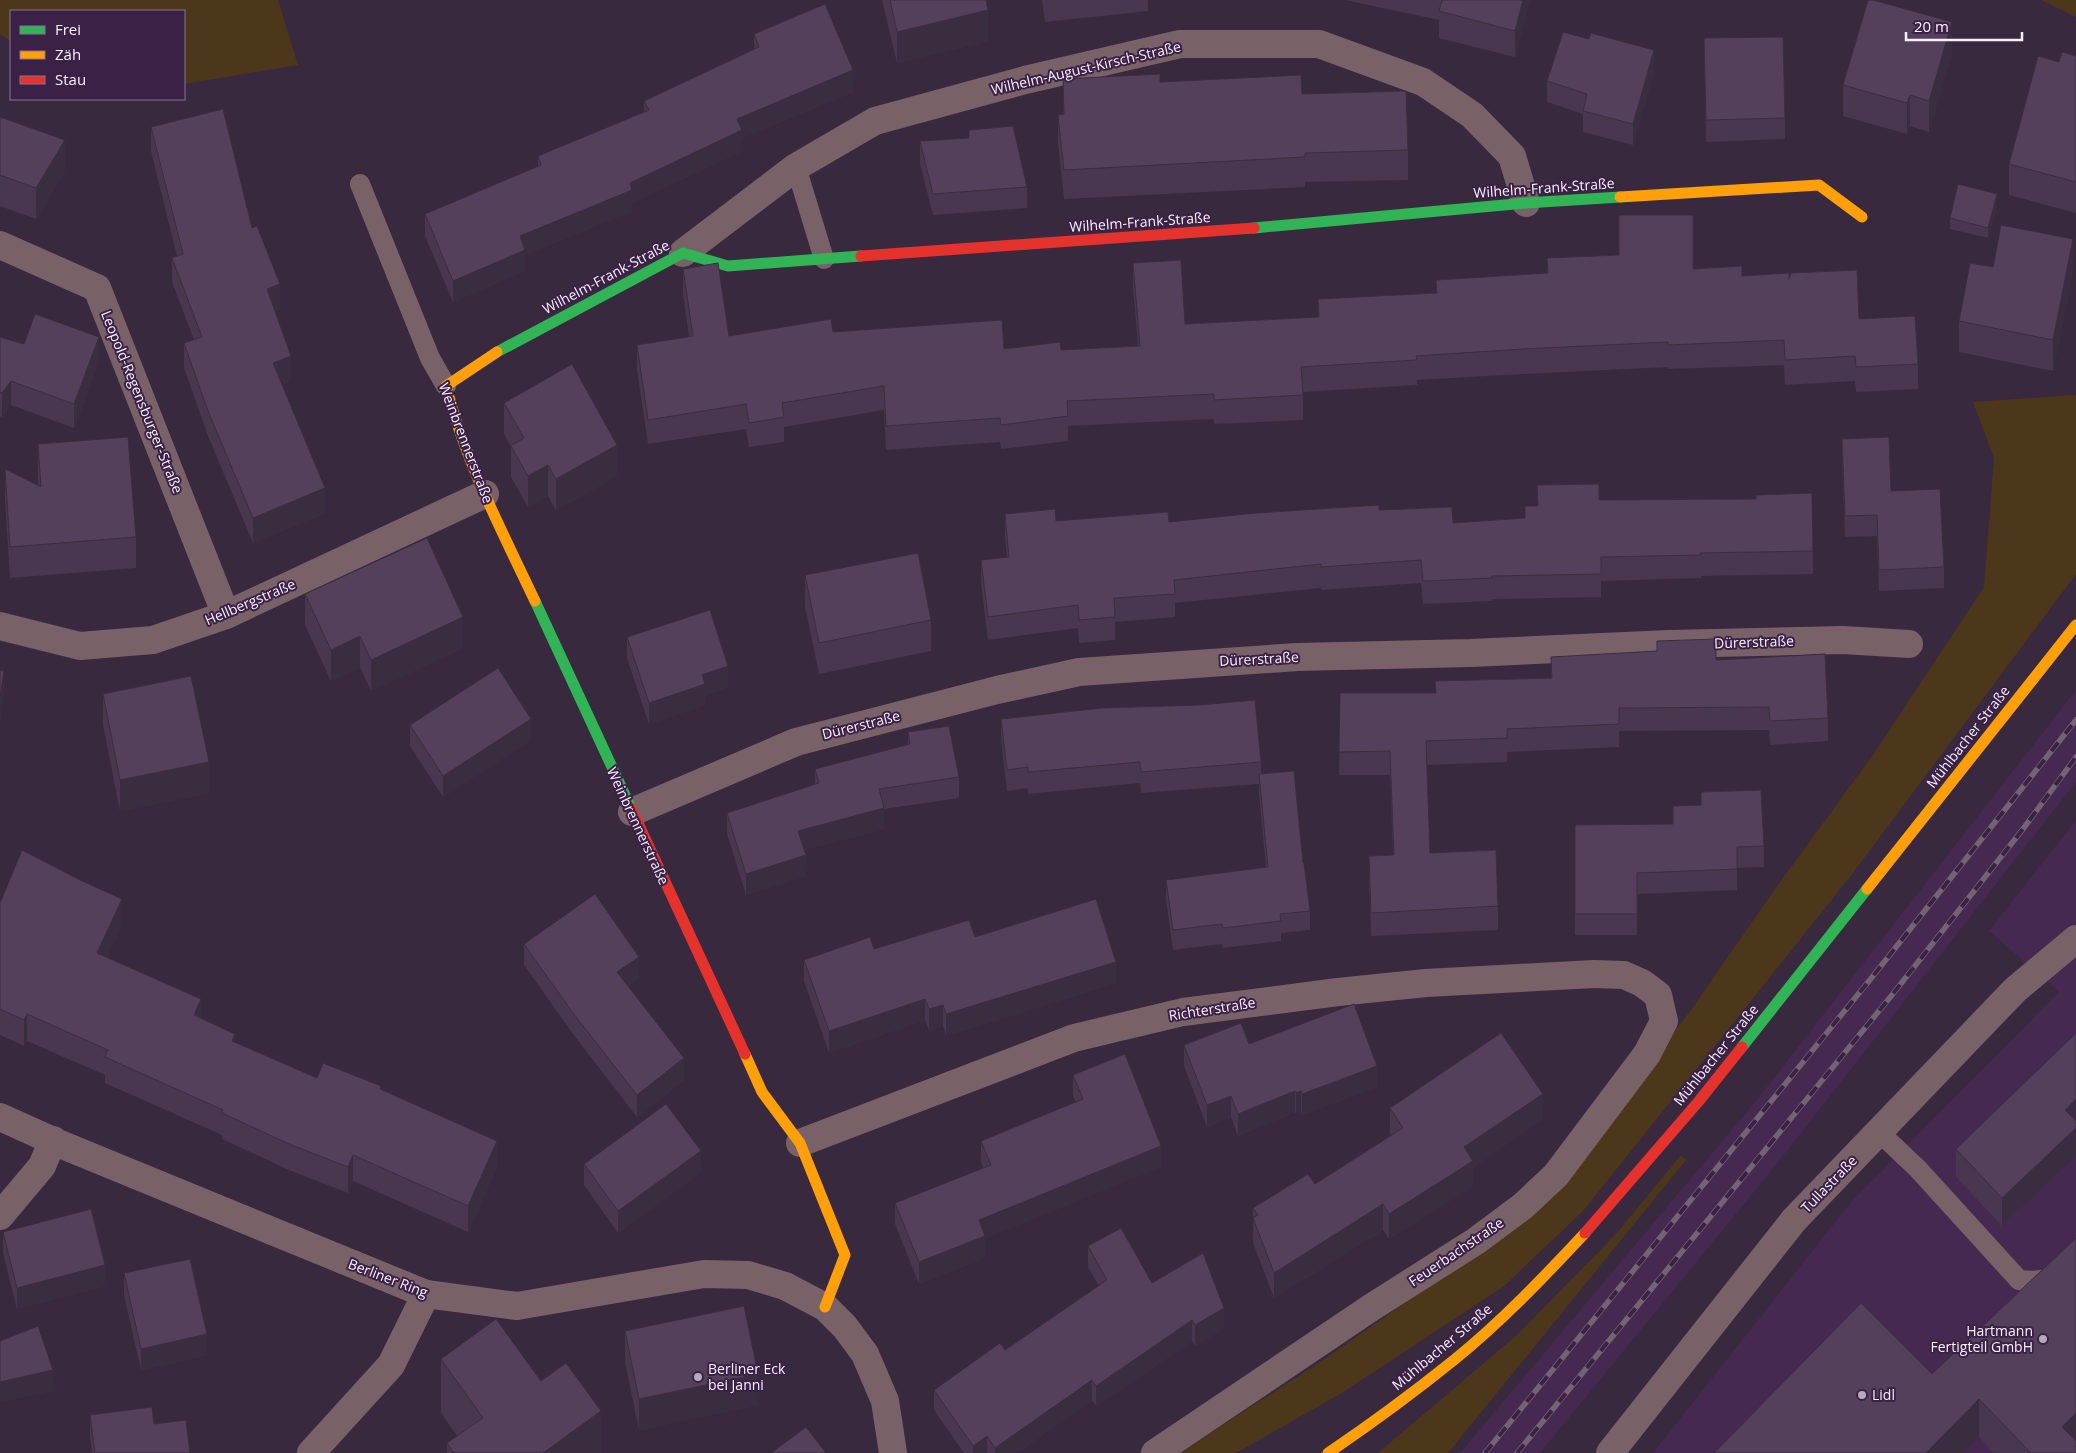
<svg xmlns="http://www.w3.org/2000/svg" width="2076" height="1453" font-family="'Open Sans',sans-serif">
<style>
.built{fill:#452950}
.green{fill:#4d371b}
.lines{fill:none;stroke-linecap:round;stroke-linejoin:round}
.lane{stroke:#796168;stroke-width:20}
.street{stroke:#796168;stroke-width:28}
.fast{stroke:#30b455;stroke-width:11}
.slow{stroke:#ff9f0a;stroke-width:11}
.jam{stroke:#e5322d;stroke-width:11}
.rail-casing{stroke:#746471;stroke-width:5.5}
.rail{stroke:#3b2146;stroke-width:4;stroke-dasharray:11;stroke-linecap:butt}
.wall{fill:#48374e}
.shaded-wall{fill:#3b2d40}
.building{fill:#54405b;stroke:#3b2d40}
.poi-dot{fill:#b5aabb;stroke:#3b2146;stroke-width:2}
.labels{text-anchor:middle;stroke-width:4;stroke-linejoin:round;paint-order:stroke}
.street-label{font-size:14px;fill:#f9f0fe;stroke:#3b2146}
.poi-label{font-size:14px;fill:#f9f0fe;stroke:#3b2146;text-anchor:start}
</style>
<rect width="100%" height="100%" fill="#38293e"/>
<g class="built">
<polygon points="2076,690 2076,782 1772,1170 1540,1453 1460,1453 1756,1101"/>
<polygon points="2076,820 2076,1453 1653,1453 1851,1202 2059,992 1989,931"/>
</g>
<g class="green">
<polygon points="0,0 278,0 298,65 184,84 184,11 11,11 11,41 0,34"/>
<polygon points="2041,0 2076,0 2076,17"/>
<polygon points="2076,395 2076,574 1853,873 1583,1211 1503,1287 1340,1394 1236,1453 1180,1453 1325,1359 1430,1285 1557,1188 1691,1010 1775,889 1875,752 1984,587 1994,458 1973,402"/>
<polygon points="1681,1155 1686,1160 1448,1453 1378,1453 1517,1335 1616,1234"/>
</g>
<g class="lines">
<g class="lane">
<polyline points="796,167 824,259"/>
<polyline points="360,184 430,358 446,386"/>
<path d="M 1879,1132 L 1918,1169 L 2019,1280 C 2049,1283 2054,1278 2076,1258"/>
</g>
<g class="street">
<polyline points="0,245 97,288 226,615"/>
<polyline points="683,253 796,167 875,121 1025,80 1180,44 1319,44 1423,82 1472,115 1512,156 1526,203"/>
<polyline points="0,626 80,646 153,640 226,615 485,494"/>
<polyline points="632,812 796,742 997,690 1079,672 1297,657 1471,653 1669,644 1843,640 1909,644"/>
<polyline points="0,1117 60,1144 426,1294 517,1306 704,1274 748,1275 785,1286 825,1307 845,1327 865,1354 885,1401 893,1453"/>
<polyline points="800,1143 1074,1038 1183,1012 1338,992 1426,983 1594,974 1624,975 1642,983 1658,995 1664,1021 1647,1054 1556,1175 1523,1206 1476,1241 1372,1307 1155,1453"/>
<polyline points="0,1216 42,1166 53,1140"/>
<polyline points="311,1453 391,1365 426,1294"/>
<polyline points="1610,1453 1794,1220 2015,990 2076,939"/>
</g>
<g class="fast">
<polyline points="1254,228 1526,203 1620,197"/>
<polyline points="497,352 683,253 728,266 861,256"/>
<polyline points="535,601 631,808"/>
<polyline points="1742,1047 1867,889"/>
</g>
<g class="slow">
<polyline points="1620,197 1819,185 1862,217"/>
<path d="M 497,352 L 446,386 C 465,461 502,531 535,601"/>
<polyline points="1867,889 2076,625"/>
<polyline points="745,1054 762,1092 800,1143 845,1255 825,1307"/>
<path d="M 1328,1453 C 1371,1424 1413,1393 1454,1360 C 1501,1322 1543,1278 1585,1233"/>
</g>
<g class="jam">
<polyline points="861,256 1254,228"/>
<polyline points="631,808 745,1054"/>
<polyline points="1585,1233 1699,1101 1742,1047"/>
</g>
<g class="rail-casing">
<g id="rail">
<polyline points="1485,1453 1873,976 2076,720"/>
<polyline points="1517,1453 1892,995 2023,829 2076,757"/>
</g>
</g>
<use href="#rail" class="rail"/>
</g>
<g class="wall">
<polygon points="882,0 986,0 988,41 897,63"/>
<polygon points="1042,0 1148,0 1148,11 1045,22"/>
<polygon points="1345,0 1530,0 1515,57 1439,38 1439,20"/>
<polygon points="754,34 853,92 742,138 742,151 632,203 632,211 525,255 525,271 453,302 425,236 425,214 538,166 538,156 644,112 644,101 754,50"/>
<polygon points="1704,38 1785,118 1785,139 1706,142"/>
<polygon points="1952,53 1929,132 1910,126 1907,134 1843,116 1843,85"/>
<polygon points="2076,56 2076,213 2009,195 2009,164"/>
<polygon points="1654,71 1633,145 1583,132 1583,114 1547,102 1547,81"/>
<polygon points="1063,79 1160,82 1302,94 1408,150 1408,180 1305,182 1305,187 1064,199 1058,144 1058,115 1063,114"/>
<polygon points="0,117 65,171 36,219 0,206"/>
<polygon points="151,127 252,228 280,309 275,311 291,381 282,384 325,513 253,543 208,436 184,368 184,343 194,340 172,282 172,258 177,256 151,151"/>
<polygon points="969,130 1027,187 1027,208 933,215 920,163 920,141 969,138"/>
<polygon points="1997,205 1988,238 1950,229 1950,218"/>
<polygon points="1547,258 1693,269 1742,276 1789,279 1859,319 1918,364 1918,389 1856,392 1855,381 1785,385 1784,365 1668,369 1668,367 1522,374 1417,380 1417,385 1303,392 1303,420 1214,424 1214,419 1068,426 1068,441 1001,449 1000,442 886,450 884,410 784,427 784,442 749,447 746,429 648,444 637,370 637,345 689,337 683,293 683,269 729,336 833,332 1004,349 1061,350 1138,346 1133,288 1133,263 1185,324 1318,317 1318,299 1436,293 1436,280 1547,273"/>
<polygon points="1993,267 2073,270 2053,371 1959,352 1959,321"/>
<polygon points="0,337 24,344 99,361 74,428 11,405 2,417 0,416"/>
<polygon points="504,403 617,476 556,510 548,496 528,507 511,477 511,447 504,434"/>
<polygon points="1842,439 1891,491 1944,567 1944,588 1879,591 1877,536 1845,537 1842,460"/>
<polygon points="38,444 136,537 136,568 10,578 5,500 5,469 38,486"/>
<polygon points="1599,500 1813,551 1813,574 1701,576 1701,578 1601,581 1601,597 1492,599 1492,601 1423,604 1421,583 1321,590 1321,588 1175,603 1175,617 1115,622 1115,640 1079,643 1078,628 988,640 981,583 981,560 1007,557 1005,537 1005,514 1056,521 1169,522 1379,510 1453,523 1525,518 1537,506"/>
<polygon points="805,575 931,620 931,651 819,674 805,606"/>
<polygon points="305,594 463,648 371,691 360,667 331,681 305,625"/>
<polygon points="627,637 728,687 705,696 705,705 649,724 627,658"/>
<polygon points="1551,657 1716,660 1828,718 1828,741 1770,745 1769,730 1619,731 1619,747 1507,752 1507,762 1427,765 1430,853 1498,906 1498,930 1371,936 1369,879 1369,856 1393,855 1390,775 1339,775 1340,693 1435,693 1551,678"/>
<polygon points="103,694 209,793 120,811 103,725"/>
<polygon points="1001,719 1261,762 1261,774 1303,863 1310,911 1310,930 1281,933 1281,941 1223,948 1222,944 1173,950 1166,899 1166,880 1266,867 1259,794 1259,784 1141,793 1140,783 1028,794 1028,788 1007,791 1001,740"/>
<polygon points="410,725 531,740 443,797 410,746"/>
<polygon points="908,732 959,777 959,798 884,809 884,829 804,850 806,876 746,895 727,834 727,813 815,784 815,769 908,745"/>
<polygon points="1701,792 1764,846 1764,867 1737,868 1737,890 1637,894 1637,935 1575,935 1575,825 1673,824 1673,806 1701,805"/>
<polygon points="0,903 122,925 107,957 201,1019 235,1042 317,1078 381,1089 497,1167 468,1232 353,1181 348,1193 289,1170 222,1139 222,1135 105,1083 105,1075 27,1041 24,1046 0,1035"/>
<polygon points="975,937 1116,983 946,1036 943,1026 929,1031 925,1020 829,1053 804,981 804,960 874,949"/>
<polygon points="524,944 639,978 628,986 684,1080 637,1117 573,1034 524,965"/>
<polygon points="2076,1033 2076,1156 2002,1226 1956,1177 1956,1149"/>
<polygon points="1249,1044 1377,1087 1302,1115 1301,1112 1296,1114 1295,1112 1238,1136 1231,1117 1207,1127 1184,1066 1184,1045"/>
<polygon points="1073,1075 1161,1167 985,1238 985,1258 919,1284 895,1224 895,1203 983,1168 981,1162 981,1141 1076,1102 1073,1096"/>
<polygon points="1390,1108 1543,1119 1473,1167 1473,1186 1389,1239 1383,1230 1274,1298 1253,1243 1253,1208 1315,1184 1391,1135 1390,1133"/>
<polygon points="584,1164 701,1172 618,1233 584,1185"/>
<polygon points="3,1232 105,1286 17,1309 3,1253"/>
<polygon points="2076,1238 2076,1453 1994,1453 1979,1437 1964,1453 1714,1453 1932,1374"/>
<polygon points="1088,1246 1152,1283 1224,1328 1195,1346 1192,1341 1096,1406 1092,1400 1017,1453 964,1453 934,1410 934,1390 1005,1350 1099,1286 1088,1267"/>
<polygon points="124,1273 207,1355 141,1370 124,1295"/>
<polygon points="625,1331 758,1405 639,1430 625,1362"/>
<polygon points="441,1359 541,1381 601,1453 447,1453 447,1443 457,1436 441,1413"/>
<polygon points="90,1415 154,1424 190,1453 92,1453 90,1437"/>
</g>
<g class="shaded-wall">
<polygon points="1523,0 1530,0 1515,57 1515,31"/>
<polygon points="988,10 988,41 897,63 897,32"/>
<polygon points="1952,22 1952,53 1929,132 1929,101"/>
<polygon points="1654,50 1654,71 1633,145 1633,124"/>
<polygon points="853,70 853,92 742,138 742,151 632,203 632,211 525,255 525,271 453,302 453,281 520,236 630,183 737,119"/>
<polygon points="1910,95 1910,126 1907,134 1907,103"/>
<polygon points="65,140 65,171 36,219 36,188"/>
<polygon points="1997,194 1997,205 1988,238 1988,228"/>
<polygon points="2073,239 2073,270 2053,371 2053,340"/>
<polygon points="280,284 280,309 267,314 267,289"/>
<polygon points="99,337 99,361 74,428 74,404"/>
<polygon points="291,356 291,381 273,388 273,363"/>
<polygon points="11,381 11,405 2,417 2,393"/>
<polygon points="617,445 617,476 556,510 556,479"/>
<polygon points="548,465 548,496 528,507 528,476"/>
<polygon points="325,488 325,513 253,543 253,518"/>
<polygon points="463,617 463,648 371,691 371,660"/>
<polygon points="360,636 360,667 331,681 331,650"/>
<polygon points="728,666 728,687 705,696 705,705 649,724 649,703 702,675"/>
<polygon points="4,671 4,697 0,725 0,698"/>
<polygon points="531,719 531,740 443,797 443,776"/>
<polygon points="209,762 209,793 120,811 120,780"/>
<polygon points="884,808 884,829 798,852 798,831"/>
<polygon points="806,855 806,876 746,895 746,874"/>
<polygon points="122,899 122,925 97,979 97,953"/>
<polygon points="639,957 639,978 617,993 617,972"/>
<polygon points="1116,962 1116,983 946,1036 946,1014"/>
<polygon points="201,999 201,1025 194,1015"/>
<polygon points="925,999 925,1020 829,1053 829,1031"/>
<polygon points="943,1005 943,1026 929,1031 929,1009"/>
<polygon points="27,1014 27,1041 24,1046 24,1020"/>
<polygon points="235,1034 235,1060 232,1041"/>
<polygon points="684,1058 684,1080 637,1117 637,1095"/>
<polygon points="1377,1066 1377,1087 1302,1115 1302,1094"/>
<polygon points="1295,1091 1295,1112 1238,1136 1238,1114"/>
<polygon points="1301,1091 1301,1112 1296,1114 1296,1093"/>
<polygon points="1543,1094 1543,1119 1473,1167 1473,1186 1389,1239 1389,1214 1464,1147"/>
<polygon points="1231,1096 1231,1117 1207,1127 1207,1105"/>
<polygon points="2076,1099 2076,1156 2002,1226 2002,1198 2065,1110"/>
<polygon points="497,1141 497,1167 468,1232 468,1206"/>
<polygon points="1161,1146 1161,1167 985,1238 985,1258 919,1284 919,1262 979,1220"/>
<polygon points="701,1151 701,1172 618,1233 618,1211"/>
<polygon points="353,1155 353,1181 348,1193 348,1167"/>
<polygon points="1383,1204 1383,1230 1274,1298 1274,1273"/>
<polygon points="105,1265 105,1286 17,1309 17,1288"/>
<polygon points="1224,1308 1224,1328 1195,1346 1195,1325"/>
<polygon points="1192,1320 1192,1341 1096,1406 1096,1386"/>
<polygon points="207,1334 207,1355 141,1370 141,1349"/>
<polygon points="53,1370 53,1391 0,1403 0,1382"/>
<polygon points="758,1374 758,1405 639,1430 639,1399"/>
<polygon points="1092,1380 1092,1400 1017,1453 995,1453 995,1448"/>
<polygon points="1979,1399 1979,1437 1964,1453 1926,1453"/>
<polygon points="601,1411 601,1453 543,1453"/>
<polygon points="2076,1413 2076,1452 2062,1427"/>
<polygon points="987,1436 987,1453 973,1453 973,1446"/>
</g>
<g class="building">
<polygon points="890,0 986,0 988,10 897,32"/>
<polygon points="1442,0 1523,0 1515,31 1439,11"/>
<polygon points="1868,0 1873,0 1952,22 1929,101 1910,95 1907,103 1843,85"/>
<polygon points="825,4 853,70 737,119 742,130 630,183 632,190 520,236 525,250 453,281 425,214 541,165 538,156 649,110 644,101 759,47 754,34"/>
<polygon points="1563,32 1589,39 1591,33 1654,50 1633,124 1583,111 1587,94 1547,81"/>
<polygon points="1783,37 1785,118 1706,120 1704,38"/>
<polygon points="2062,52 2076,56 2076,182 2009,164 2038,56 2059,62"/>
<polygon points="1160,74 1160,82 1301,75 1302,94 1406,91 1408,150 1305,153 1305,157 1064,170 1058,115 1064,114 1063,79"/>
<polygon points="223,109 252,228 257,226 280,284 267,289 291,356 273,363 325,488 253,518 208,411 184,343 202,337 172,258 183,254 151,127"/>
<polygon points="0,117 65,140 36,188 0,175"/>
<polygon points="1013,126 1027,187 933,194 920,141 969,138 969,130"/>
<polygon points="1958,184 1997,194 1988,228 1950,218"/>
<polygon points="1619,215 1693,215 1693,269 1742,266 1742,276 1789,273 1789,279 1791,273 1857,270 1859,319 1915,316 1918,364 1856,367 1855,356 1785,360 1784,340 1668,345 1668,342 1522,349 1416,356 1417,360 1301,367 1303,395 1214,400 1214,394 1067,401 1068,416 1001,425 1000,418 886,426 884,386 782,403 784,417 749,423 746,404 648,420 637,345 693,336 683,269 718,263 729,336 831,319 833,332 1002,320 1004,349 1060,342 1061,350 1140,346 1133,263 1181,260 1185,324 1319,317 1318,299 1437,293 1436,280 1548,273 1547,258 1619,255"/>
<polygon points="2001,225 2073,239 2053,340 1959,321 1970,263 1993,267"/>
<polygon points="35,314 99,337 74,404 11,381 2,393 0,392 0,337 24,344"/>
<polygon points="572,364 617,445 556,479 548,465 528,476 511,446 524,438 504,403"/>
<polygon points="128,437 136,537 10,547 5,469 41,487 38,444"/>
<polygon points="1889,437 1891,491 1940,489 1944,567 1879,570 1877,515 1845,516 1842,439"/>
<polygon points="1599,484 1599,500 1756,499 1756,495 1812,493 1813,551 1700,553 1701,555 1601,557 1601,574 1492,576 1492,578 1423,581 1421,560 1321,567 1321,564 1174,580 1175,594 1114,598 1115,617 1079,620 1078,605 988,617 981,560 1009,557 1005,514 1055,509 1056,521 1168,512 1169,522 1256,513 1379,505 1379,510 1452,507 1453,523 1525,518 1525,506 1538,506 1537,485"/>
<polygon points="427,538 463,617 371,660 360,636 331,650 305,594"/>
<polygon points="918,553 931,620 819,643 805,575"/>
<polygon points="710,610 728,666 702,675 705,684 649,703 627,637"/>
<polygon points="1716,639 1716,660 1825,654 1828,718 1770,721 1769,707 1619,708 1619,724 1507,729 1507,738 1426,741 1430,853 1496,850 1498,906 1371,913 1369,856 1394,855 1390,751 1339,752 1340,693 1436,693 1435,681 1552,678 1551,657 1657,651 1657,641"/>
<polygon points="498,668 531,719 443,776 410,725"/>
<polygon points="0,670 4,671 0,698"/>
<polygon points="191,676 209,762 120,780 103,694"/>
<polygon points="1255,700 1261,762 1141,772 1140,762 1028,772 1028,767 1007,770 1001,719 1102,708 1200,705"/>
<polygon points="949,726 959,777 879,789 884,808 798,831 806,855 746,874 727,813 819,783 815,769 910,744 908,732"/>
<polygon points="1294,771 1303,863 1304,863 1310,911 1280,914 1281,921 1223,928 1222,924 1173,930 1166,880 1268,867 1259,774"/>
<polygon points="1761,790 1764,846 1737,847 1737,869 1637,873 1637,914 1575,914 1575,825 1673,824 1673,806 1701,805 1701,792"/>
<polygon points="22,850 80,880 122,899 97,953 201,999 194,1015 235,1034 232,1041 317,1078 323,1063 381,1086 380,1089 497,1141 468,1206 353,1155 348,1167 289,1144 222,1113 223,1110 105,1057 108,1050 27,1014 24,1020 0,1009 0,903"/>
<polygon points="595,894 639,957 617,972 684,1058 637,1095 573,1013 524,944"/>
<polygon points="1096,899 1116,962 946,1014 943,1005 929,1009 925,999 829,1031 804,960 870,937 874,949 969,920 975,937"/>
<polygon points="1354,1004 1377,1066 1302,1094 1301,1091 1296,1093 1295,1091 1238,1114 1231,1096 1207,1105 1184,1045 1241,1023 1249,1044"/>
<polygon points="1501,1033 1543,1094 1464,1147 1473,1161 1389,1214 1383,1204 1274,1273 1253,1218 1258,1215 1253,1208 1308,1174 1315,1184 1403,1128 1390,1108"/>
<polygon points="2076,1033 2076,1099 2065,1110 2076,1121 2076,1128 2002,1198 1956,1149"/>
<polygon points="1125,1054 1161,1146 979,1220 985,1236 919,1262 895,1203 991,1165 981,1141 1083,1099 1073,1075"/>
<polygon points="666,1104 701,1151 618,1211 584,1164"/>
<polygon points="91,1209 105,1265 17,1288 3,1232"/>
<polygon points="1121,1228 1152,1283 1203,1253 1224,1308 1195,1325 1192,1320 1096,1386 1092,1380 995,1448 987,1436 973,1446 934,1390 1000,1343 1005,1350 1107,1280 1088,1246"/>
<polygon points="2076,1238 2076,1413 2062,1427 2076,1441 2076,1453 2031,1453 1979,1399 1926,1453 1714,1453 1861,1303 1932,1374"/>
<polygon points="190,1259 207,1334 141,1349 124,1273"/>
<polygon points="744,1306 758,1374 639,1399 625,1331"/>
<polygon points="496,1319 541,1381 566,1363 601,1411 543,1453 454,1453 447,1443 483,1418 441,1359"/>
<polygon points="38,1326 53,1370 0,1382 0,1341"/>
<polygon points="152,1407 154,1424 186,1420 190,1453 95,1453 90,1415"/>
<polygon points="806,1427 826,1453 771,1453"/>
</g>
<g class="poi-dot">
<circle cx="2043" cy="1339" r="5"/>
<circle cx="698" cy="1377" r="5"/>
<circle cx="1862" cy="1395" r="5"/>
</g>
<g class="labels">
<g class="street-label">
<text transform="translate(1086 68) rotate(-13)" y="5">Wilhelm-August-Kirsch-Straße</text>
<text transform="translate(1544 188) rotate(-4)" y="5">Wilhelm-Frank-Straße</text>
<text transform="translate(1140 222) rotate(-4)" y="5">Wilhelm-Frank-Straße</text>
<text transform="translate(606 277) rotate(-28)" y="5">Wilhelm-Frank-Straße</text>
<text transform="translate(142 402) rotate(68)" y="5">Leopold-Regensburger-Straße</text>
<text transform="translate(466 443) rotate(69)" y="5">Weinbrennerstraße</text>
<text transform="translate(250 602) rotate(-23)" y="5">Hellbergstraße</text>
<text transform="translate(1754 642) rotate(-2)" y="5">Dürerstraße</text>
<text transform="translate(1259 659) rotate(-3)" y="5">Dürerstraße</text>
<text transform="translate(861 725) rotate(-14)" y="5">Dürerstraße</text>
<text transform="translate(1968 737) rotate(-52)" y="5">Mühlbacher Straße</text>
<text transform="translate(638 826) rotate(65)" y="5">Weinbrennerstraße</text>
<text transform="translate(1212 1009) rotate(-9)" y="5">Richterstraße</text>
<text transform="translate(1716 1055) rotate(-51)" y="5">Mühlbacher Straße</text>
<text transform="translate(1829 1184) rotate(-46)" y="5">Tullastraße</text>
<text transform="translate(1456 1252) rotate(-34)" y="5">Feuerbachstraße</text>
<text transform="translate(388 1278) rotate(21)" y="5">Berliner Ring</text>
<text transform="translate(1442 1347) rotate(-40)" y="5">Mühlbacher Straße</text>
</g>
<g class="poi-label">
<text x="2033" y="1336" text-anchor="end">Hartmann<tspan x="2033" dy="16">Fertigteil GmbH</tspan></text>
<text x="708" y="1374">Berliner Eck<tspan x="708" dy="16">bei Janni</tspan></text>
<text x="1872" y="1400">Lidl</text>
</g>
</g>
<rect x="10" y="10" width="175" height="90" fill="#3b2146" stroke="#877490"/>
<rect x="20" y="26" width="25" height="8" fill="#30b455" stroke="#877490"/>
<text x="55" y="35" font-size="15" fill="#f9f0fe">Frei</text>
<rect x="20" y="51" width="25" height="8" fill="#ff9f0a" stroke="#877490"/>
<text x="55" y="60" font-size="15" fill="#f9f0fe">Zäh</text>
<rect x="20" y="76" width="25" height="8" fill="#e5322d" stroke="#877490"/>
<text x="55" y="85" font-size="15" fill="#f9f0fe">Stau</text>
<path d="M1906 32v8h116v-8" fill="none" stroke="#f9f0fe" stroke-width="2.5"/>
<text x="1914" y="32" font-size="15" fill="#f9f0fe" stroke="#3b2146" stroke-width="4" paint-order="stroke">20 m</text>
</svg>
